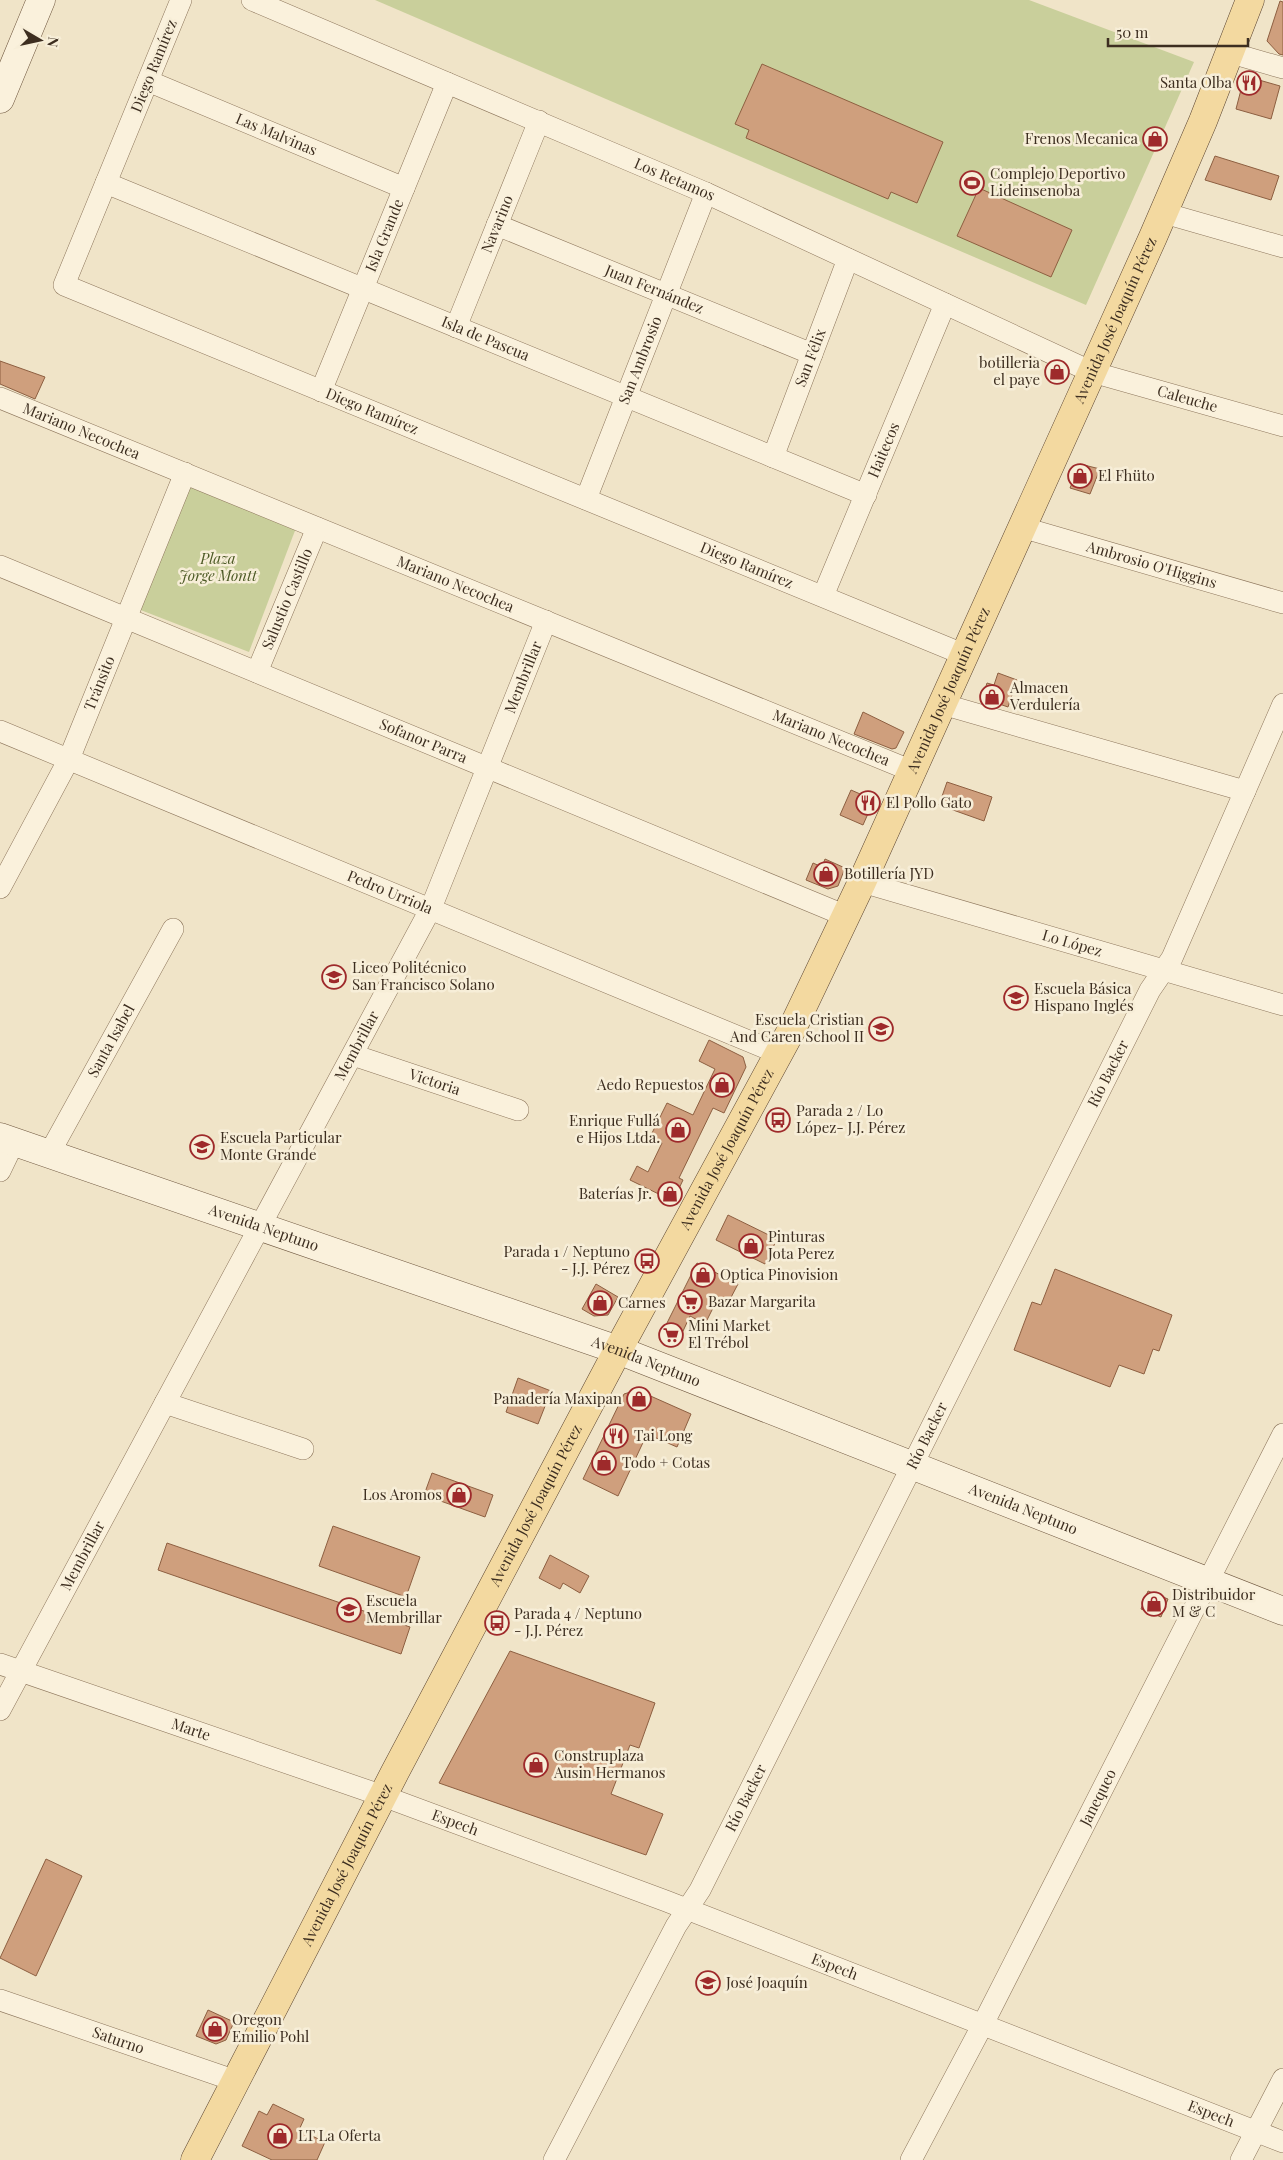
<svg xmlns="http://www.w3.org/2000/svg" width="1283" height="2160" font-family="'Playfair Display',serif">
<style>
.green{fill:#c9cf9b}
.building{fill:#cf9f7d;stroke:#8d5f41}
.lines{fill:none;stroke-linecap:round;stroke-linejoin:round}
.street-casing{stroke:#8d765c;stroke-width:22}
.secondary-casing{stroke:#6f573f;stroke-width:29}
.primary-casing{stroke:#5b4430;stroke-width:29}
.street{stroke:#faf1dc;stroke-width:21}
.secondary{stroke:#faf1dc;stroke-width:28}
.primary{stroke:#f3d9a0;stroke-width:28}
.labels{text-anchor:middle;stroke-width:5;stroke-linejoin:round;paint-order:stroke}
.street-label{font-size:15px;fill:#3d2e20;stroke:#f7eed8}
.poi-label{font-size:15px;fill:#3d2e20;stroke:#f7eed8;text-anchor:start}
.park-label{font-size:15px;font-style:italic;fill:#4d5a26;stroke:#f7eed8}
</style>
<rect width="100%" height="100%" fill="#f0e4c8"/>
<g class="green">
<polygon points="375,0 1029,0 1194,62 1086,305"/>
<polygon points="189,486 296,528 249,652 138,609"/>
</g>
<g class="building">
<polygon points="1280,1 1283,2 1283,55 1279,54 1267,41"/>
<polygon points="762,64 943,142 917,203 891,192 888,199 746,138 749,130 735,124"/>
<polygon points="1252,78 1280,86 1271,119 1236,109 1243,82"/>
<polygon points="1215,156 1279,176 1271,200 1205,180"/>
<polygon points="979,188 1072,230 1051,277 957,236"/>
<polygon points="0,361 45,377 35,399 0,384"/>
<polygon points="1080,464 1100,469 1090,494 1070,488"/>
<polygon points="998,673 1017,680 1008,707 982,698 987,683 994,685"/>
<polygon points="863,712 904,732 896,748 892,749 854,734"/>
<polygon points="947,782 992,797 984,821 939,805"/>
<polygon points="851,790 874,800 863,825 840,815"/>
<polygon points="825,859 845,868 838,886 828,889 806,880 813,863 822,867"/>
<polygon points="709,1040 743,1057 746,1067 724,1113 713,1108 679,1178 683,1180 673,1201 630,1180 637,1166 648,1172 662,1143 650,1137 667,1103 693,1115 715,1069 699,1061"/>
<polygon points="728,1215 777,1239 765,1264 716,1240"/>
<polygon points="697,1263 738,1284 726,1307 716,1302 705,1324 690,1316 677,1344 660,1337"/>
<polygon points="1055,1269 1172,1315 1159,1351 1153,1349 1144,1374 1119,1365 1110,1387 1014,1350 1032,1302 1041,1305"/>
<polygon points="596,1284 618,1297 608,1315 594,1316 582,1309"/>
<polygon points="518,1378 551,1391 538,1424 506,1412"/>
<polygon points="637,1390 691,1414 677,1447 647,1434 618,1496 583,1479 624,1394"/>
<polygon points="432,1473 493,1495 485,1517 424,1495"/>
<polygon points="333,1526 420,1557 406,1597 319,1566"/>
<polygon points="167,1543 410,1627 401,1654 158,1570"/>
<polygon points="550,1555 589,1576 580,1593 563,1583 560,1589 539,1578"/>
<polygon points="1148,1591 1168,1599 1161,1617 1141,1609"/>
<polygon points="510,1651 655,1703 639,1748 630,1745 611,1794 663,1814 646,1855 439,1783"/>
<polygon points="46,1859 82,1876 36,1976 0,1958"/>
<polygon points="208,2010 234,2022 226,2040 216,2044 196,2036"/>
<polygon points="273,2104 304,2119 299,2130 325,2142 317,2160 272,2160 242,2146 259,2111 267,2115"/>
</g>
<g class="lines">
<g class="street-casing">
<g id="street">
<path id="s1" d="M 181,0 L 64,285 L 965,655"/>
<path id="s2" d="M 252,0 L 706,193 L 1092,372 L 1283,426"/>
<polyline points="1231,53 1283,68"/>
<path id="s3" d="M 148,81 L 404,188"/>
<path id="s4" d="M 106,183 L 866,495"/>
<polyline points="1164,213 1283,247"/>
<path id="s5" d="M 497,225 L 812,354"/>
<path id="s6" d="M 456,327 L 539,121"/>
<path id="s7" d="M 321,391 L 447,83"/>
<path id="s8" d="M 0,398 L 912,771"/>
<path id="s9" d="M 773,457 L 848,259"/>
<path id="s10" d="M 586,499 L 706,193"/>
<path id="s11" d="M 1021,527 L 1283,603"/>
<path id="s12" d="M 0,566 L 846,916"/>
<path id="s13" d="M 823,596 L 945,304"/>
<path id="s14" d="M 257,672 L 317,528"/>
<polyline points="942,704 1245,791"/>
<path id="s15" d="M 0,731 L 780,1054"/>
<path id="s16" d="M 862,882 L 1283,1005"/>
<path id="s17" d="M 0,888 L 69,759 L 185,473"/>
<path id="s18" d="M 353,1055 L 518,1110"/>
<path id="s19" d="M 49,1154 L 173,929"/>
<polyline points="0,1171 14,1142"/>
<polyline points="165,1403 303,1449"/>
<path id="s20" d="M 0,1664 L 383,1796 L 666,1901 L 1283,2142"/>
<path id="s21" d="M 0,1710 L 431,908 L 546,621"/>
<path id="s22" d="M 0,2000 L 236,2081"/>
<path id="s23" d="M 554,2160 L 676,1926 L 700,1890 L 1150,990 L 1172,958 L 1283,704"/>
<path id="s24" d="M 911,2160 L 982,2026 L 1283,1434"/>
<polyline points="1241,2160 1283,2079"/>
</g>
</g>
<g class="secondary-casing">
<g id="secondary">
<polyline points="0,99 41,0"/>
<path id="s25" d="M 0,1137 L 618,1350 L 1283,1611"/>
</g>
</g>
<g class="primary-casing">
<g id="primary">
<path id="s26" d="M 195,2160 L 394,1774 L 618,1350 L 792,1029 L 862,882 L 1153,237 L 1203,121 L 1250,0"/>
</g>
</g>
<use href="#street" class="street"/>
<use href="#secondary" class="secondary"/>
<use href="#primary" class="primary"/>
</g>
<defs>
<g id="restaurant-ring" transform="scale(1.25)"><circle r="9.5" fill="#f7eed8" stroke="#9e2a2b" stroke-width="1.5"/><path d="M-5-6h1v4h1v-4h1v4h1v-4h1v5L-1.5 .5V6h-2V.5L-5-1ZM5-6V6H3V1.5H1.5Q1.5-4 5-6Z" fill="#9e2a2b"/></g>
<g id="shop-ring" transform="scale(1.25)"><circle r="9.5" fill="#f7eed8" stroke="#9e2a2b" stroke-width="1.5"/><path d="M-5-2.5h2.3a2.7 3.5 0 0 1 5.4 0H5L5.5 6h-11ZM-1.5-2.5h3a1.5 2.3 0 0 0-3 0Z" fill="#9e2a2b"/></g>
<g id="stadium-ring" transform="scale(1.25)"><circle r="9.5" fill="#f7eed8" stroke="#9e2a2b" stroke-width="1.5"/><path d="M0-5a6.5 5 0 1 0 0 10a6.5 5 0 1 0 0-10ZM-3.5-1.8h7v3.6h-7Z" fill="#9e2a2b"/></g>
<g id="school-ring" transform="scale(1.25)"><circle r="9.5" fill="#f7eed8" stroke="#9e2a2b" stroke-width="1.5"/><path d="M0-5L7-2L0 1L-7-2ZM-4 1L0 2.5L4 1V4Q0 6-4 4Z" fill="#9e2a2b"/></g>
<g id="bus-ring" transform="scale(1.25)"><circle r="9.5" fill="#f7eed8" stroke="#9e2a2b" stroke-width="1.5"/><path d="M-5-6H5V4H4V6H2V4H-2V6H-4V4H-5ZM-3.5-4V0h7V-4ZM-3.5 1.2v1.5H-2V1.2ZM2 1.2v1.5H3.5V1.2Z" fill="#9e2a2b"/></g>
<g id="supermarket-ring" transform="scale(1.25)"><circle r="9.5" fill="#f7eed8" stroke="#9e2a2b" stroke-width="1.5"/><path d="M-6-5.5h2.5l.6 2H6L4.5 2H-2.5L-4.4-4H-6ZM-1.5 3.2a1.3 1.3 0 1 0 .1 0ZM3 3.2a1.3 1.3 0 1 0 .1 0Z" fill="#9e2a2b"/></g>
</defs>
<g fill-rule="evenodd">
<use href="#restaurant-ring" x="1249" y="83"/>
<use href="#shop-ring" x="1155" y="139"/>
<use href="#stadium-ring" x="972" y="183"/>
<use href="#shop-ring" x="1057" y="372"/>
<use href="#shop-ring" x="1080" y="476"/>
<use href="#shop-ring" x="992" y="697"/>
<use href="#restaurant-ring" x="868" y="803"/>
<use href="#shop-ring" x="826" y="874"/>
<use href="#school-ring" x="334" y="977"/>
<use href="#school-ring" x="1016" y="998"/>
<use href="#school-ring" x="881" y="1029"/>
<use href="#shop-ring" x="722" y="1085"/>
<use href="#bus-ring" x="778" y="1120"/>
<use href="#shop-ring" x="678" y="1130"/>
<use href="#school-ring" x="202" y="1147"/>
<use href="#shop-ring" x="670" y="1194"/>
<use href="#shop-ring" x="751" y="1246"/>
<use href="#bus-ring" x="647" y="1261"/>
<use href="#shop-ring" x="703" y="1275"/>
<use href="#supermarket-ring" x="690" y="1302"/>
<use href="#shop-ring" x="600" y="1303"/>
<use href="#supermarket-ring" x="671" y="1335"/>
<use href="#shop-ring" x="639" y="1399"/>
<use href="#restaurant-ring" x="616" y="1436"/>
<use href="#shop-ring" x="604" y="1463"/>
<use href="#shop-ring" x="459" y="1495"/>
<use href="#shop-ring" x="1154" y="1604"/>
<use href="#school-ring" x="349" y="1610"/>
<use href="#bus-ring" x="497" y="1623"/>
<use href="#shop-ring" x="536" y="1765"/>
<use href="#school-ring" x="708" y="1983"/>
<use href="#shop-ring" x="215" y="2029"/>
<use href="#shop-ring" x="280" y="2136"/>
</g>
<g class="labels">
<g class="street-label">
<text transform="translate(154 66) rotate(-68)" y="5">Diego Ramírez</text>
<text dy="5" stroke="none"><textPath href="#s3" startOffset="139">Las Malvinas</textPath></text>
<text dy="5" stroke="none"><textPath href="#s2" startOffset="459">Los Retamos</textPath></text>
<text dy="5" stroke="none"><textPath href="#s6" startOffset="111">Navarino</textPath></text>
<text dy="5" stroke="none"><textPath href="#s7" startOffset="168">Isla Grande</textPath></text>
<text dy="5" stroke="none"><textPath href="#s5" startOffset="170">Juan Fernández</textPath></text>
<text dy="5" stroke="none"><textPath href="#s26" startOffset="2058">Avenida José Joaquín Pérez</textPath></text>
<text dy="5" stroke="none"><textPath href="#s4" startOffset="410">Isla de Pascua</textPath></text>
<text dy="5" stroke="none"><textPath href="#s9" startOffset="106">San Félix</textPath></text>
<text dy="5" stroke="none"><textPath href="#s10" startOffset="149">San Ambrosio</textPath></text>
<text dy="5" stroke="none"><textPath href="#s2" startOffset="1018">Caleuche</textPath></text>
<text dy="5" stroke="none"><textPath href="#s1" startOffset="641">Diego Ramírez</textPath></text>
<text dy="5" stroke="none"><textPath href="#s8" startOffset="88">Mariano Necochea</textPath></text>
<text dy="5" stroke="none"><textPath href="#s13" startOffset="158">Haitecos</textPath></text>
<text dy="5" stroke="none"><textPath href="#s1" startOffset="1046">Diego Ramírez</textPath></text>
<text dy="5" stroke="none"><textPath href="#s11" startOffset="136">Ambrosio O'Higgins</textPath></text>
<text dy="5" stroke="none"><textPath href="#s8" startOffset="492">Mariano Necochea</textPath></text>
<text dy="5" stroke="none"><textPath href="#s14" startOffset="79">Salustio Castillo</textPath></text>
<text dy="5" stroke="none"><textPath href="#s21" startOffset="1159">Membrillar</textPath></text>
<text dy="5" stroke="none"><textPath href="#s17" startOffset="228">Tránsito</textPath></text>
<text dy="5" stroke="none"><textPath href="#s26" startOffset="1652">Avenida José Joaquín Pérez</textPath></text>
<text dy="5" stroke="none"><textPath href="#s8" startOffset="898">Mariano Necochea</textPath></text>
<text dy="5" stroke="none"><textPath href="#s12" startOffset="458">Sofanor Parra</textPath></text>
<text dy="5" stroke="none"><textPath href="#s15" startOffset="422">Pedro Urriola</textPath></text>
<text dy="5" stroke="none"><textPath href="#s16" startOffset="219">Lo López</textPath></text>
<text dy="5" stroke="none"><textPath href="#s19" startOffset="129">Santa Isabel</textPath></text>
<text dy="5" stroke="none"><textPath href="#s21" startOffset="754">Membrillar</textPath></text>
<text dy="5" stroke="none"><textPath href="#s23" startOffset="1220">Río Backer</textPath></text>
<text dy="5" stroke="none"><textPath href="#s18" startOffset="86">Victoria</textPath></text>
<text dy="5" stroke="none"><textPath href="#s26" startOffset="1142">Avenida José Joaquín Pérez</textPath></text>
<text dy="5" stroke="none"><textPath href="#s25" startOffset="279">Avenida Neptuno</textPath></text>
<text dy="5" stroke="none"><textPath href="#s25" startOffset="684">Avenida Neptuno</textPath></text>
<text dy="5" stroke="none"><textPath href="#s23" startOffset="815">Río Backer</textPath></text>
<text dy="5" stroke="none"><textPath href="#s26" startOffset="738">Avenida José Joaquín Pérez</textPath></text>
<text dy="5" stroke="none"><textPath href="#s25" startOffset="1089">Avenida Neptuno</textPath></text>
<text dy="5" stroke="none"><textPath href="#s21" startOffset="175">Membrillar</textPath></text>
<text dy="5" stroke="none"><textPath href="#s20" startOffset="202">Marte</textPath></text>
<text dy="5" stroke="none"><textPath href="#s23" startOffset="410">Río Backer</textPath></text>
<text dy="5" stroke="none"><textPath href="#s24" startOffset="408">Janequeo</textPath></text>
<text dy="5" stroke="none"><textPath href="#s20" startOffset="482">Espech</textPath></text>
<text dy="5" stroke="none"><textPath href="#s26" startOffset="332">Avenida José Joaquín Pérez</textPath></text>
<text dy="5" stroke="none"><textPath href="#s20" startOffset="888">Espech</textPath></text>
<text dy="5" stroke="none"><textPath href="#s22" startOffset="125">Saturno</textPath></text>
<text dy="5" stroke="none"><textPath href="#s20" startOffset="1292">Espech</textPath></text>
</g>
<g class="poi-label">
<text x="1232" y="88" text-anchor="end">Santa Olba</text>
<text x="1138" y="144" text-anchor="end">Frenos Mecanica</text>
<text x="990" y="179">Complejo Deportivo<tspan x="990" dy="17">Lideinsenoba</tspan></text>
<text x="1040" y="368" text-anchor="end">botilleria<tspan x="1040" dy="17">el paye</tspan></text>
<text x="1098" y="481">El Fhüto</text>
<text x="1010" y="693">Almacen<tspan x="1010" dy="17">Verdulería</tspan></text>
<text x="886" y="808">El Pollo Gato</text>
<text x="844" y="879">Botillería JYD</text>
<text x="352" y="973">Liceo Politécnico<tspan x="352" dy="17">San Francisco Solano</tspan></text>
<text x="1034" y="994">Escuela Básica<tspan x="1034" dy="17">Hispano Inglés</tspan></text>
<text x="864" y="1025" text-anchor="end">Escuela Cristian<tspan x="864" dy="17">And Caren School II</tspan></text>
<text x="704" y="1090" text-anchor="end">Aedo Repuestos</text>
<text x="796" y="1116">Parada 2 / Lo<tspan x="796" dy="17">López- J.J. Pérez</tspan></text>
<text x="660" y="1126" text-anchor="end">Enrique Fullá<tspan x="660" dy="17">e Hijos Ltda.</tspan></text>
<text x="220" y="1143">Escuela Particular<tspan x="220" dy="17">Monte Grande</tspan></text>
<text x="652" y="1199" text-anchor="end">Baterías Jr.</text>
<text x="768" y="1242">Pinturas<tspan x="768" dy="17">Jota Perez</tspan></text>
<text x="630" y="1257" text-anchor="end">Parada 1 / Neptuno<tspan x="630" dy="17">- J.J. Pérez</tspan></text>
<text x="720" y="1280">Optica Pinovision</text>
<text x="708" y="1307">Bazar Margarita</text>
<text x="618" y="1308">Carnes</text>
<text x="688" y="1331">Mini Market<tspan x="688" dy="17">El Trébol</tspan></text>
<text x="622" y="1404" text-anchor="end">Panadería Maxipan</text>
<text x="634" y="1441">Tai Long</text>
<text x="622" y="1468">Todo + Cotas</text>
<text x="442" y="1500" text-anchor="end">Los Aromos</text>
<text x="1172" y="1600">Distribuidor<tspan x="1172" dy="17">M &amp; C</tspan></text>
<text x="366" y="1606">Escuela<tspan x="366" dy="17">Membrillar</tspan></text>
<text x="514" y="1619">Parada 4 / Neptuno<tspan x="514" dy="17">- J.J. Pérez</tspan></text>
<text x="554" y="1761">Construplaza<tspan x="554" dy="17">Ausin Hermanos</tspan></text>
<text x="726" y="1988">José Joaquín</text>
<text x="232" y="2025">Oregon<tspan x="232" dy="17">Emilio Pohl</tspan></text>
<text x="298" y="2141">LT La Oferta</text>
</g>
<g class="park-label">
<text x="218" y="564">Plaza<tspan x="218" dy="17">Jorge Montt</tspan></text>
</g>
</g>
<g transform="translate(40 40) rotate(99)" stroke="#f7eed8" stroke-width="4" paint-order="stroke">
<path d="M0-4L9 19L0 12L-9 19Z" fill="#3d2e20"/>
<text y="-8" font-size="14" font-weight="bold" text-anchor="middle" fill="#3d2e20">N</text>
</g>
<path d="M1108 38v8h140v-8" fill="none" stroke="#3d2e20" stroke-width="2.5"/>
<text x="1116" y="38" font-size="15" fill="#3d2e20" stroke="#f7eed8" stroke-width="4" paint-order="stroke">50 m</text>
</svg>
